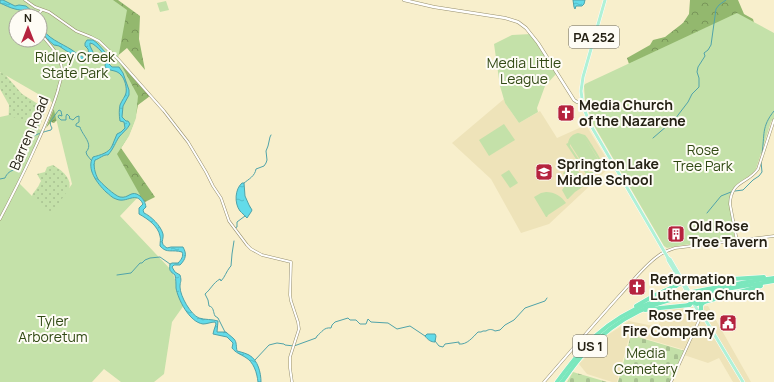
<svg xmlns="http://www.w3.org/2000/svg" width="774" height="382" font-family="Manrope,sans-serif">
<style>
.built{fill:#eee3b9}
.grass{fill:url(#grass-dots)}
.forest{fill:url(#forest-crowns)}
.cemetery{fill:url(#cemetery-stones)}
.park{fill:#c4e1a9;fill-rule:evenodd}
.water{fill:url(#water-ripples);stroke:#50a3a9}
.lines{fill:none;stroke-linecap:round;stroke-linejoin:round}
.stream{stroke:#50a3a9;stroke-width:1}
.tertiary-casing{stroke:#978f6e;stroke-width:3}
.secondary-casing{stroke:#978f6e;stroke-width:3.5}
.primary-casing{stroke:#fff;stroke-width:4}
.motorway-casing{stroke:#fff;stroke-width:5}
.tertiary{stroke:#fff;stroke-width:2}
.secondary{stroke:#fff;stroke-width:2.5}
.primary{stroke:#b0f1d7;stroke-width:3}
.motorway{stroke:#7be7bd;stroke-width:4}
.primary-bridge-casing{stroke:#fff;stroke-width:4;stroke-linecap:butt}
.primary-bridge{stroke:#b0f1d7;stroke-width:3}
.labels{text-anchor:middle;stroke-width:4;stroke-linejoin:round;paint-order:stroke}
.shield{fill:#fefcf5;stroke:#666358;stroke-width:1}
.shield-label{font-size:13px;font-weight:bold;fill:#252114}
.park-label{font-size:14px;fill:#314914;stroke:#fefcf5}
.poi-label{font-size:14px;font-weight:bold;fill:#252114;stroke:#fefcf5;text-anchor:start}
.street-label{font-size:14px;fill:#252114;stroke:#fefcf5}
</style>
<defs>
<pattern id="grass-dots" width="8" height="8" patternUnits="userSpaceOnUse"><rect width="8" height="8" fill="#c4e1a9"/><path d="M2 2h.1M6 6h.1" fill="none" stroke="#a8c191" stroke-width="1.8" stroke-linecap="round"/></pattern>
<pattern id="forest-crowns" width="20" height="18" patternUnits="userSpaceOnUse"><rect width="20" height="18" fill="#93b86e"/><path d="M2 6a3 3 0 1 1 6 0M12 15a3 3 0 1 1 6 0" fill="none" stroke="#789559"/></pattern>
<pattern id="cemetery-stones" width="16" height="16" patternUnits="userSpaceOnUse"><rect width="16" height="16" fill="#c4e1a9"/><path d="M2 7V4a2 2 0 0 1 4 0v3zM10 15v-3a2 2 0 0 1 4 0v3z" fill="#a8c191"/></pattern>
<pattern id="water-ripples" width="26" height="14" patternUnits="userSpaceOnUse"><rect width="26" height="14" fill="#62dbe9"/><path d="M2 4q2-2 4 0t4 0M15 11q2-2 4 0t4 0" fill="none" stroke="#55bcc7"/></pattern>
</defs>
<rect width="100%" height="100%" fill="#f8efcc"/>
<g class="built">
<polygon points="504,99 505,103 519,123 540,111 557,138 586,125 611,166 549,224 521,233 491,179 452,143"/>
<polygon points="708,306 751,382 733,382 719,358 708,363 684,355 685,350 630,334 617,382 612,382 587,374 579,364 606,336 629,321 658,327 664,309"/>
</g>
<g class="grass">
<polygon points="2,71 22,94 46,109 37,134 8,133 9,105 0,89 0,73"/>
<path d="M 53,165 C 61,170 73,178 69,190 L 51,216 L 32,197 C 32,193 35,192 37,188 C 39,186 39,184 41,181 L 37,174 L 45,172 L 47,167 Z"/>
</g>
<g class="forest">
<path d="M 3,0 L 118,0 L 140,16 L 139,39 L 145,70 L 127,48 L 115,58 L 150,96 L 138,105 C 135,122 130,135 121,148 L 155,197 L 145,202 L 138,194 L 40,16 Z"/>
<polygon points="690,0 738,0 744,14 753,19 754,23 661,50 629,64 627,58 650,45 653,40 665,37 683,23 689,14"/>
<polygon points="54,108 58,119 54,123 51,122 46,128"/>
</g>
<g class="cemetery">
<polygon points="631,335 685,351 670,382 618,382"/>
<polygon points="573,372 607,382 567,382"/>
</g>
<g class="park">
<path d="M 0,0 L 113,0 L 127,10 L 118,59 L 138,96 L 136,118 L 129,136 L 117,154 L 140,195 L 120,216 L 172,271 L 184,305 L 172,322 L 164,374 L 154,382 L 121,382 L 104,369 L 92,382 L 0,382 L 0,117 L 9,115 L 43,131 L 19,183 L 51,215 L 72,184 L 52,102 L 0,72 ZM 16,16 L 40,16 L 40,40 L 16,40 Z"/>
<polygon points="166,1 169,10 160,12 157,3"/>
<polygon points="737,13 774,33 774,118 771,122 756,169 753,173 736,185 733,190 729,200 735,240 683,245 667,248 664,246 592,122 585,101 584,86 585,84"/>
<polygon points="531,34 556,74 545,86 537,108 538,112 519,123 505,103 500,86 494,44 512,35"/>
<polygon points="504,124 515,140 489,156 479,140"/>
<path d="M 578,133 C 581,134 582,134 585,135 C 588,138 599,156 601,160 C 604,169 595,175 588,173 L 586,174 L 566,144 L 568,143 C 569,137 573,134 578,133 ZM 584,136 L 600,162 L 599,168 L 594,172 L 589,172 L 585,169 L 570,146 L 570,144 L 586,169 L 599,161 Z"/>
<polygon points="574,165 587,184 575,192 568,199 567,199 562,190 565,186 571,185 563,173"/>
<polygon points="509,170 518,183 510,188 501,175"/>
<path d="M 546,192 C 555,192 561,196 566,203 L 548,215 L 547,217 L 546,217 L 534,197 L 541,193 Z"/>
</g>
<g class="water">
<path d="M 0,0 L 3,0 L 15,6 L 19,5 L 26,6 L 38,16 L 33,16 C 27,10 23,11 15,9 C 10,8 5,5 0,3 Z"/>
<polygon points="573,0 585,0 584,4 582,6 576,6 575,9 574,7"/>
<path d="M 40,17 L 43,24 L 41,26 C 46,38 61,43 72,50 C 76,53 80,56 85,58 L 89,55 L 88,49 L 85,46 L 85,43 L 87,40 L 93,40 L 97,43 L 106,53 L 109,64 L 112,67 L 119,67 L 123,73 L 129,90 L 129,95 L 123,106 L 122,117 L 126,121 L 128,121 L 130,124 C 127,130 123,132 119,137 C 115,143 114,148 108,155 C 104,154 99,159 95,160 C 93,166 95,173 98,179 C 101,183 115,196 120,197 C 129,199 131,189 140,196 C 144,200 145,202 146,207 L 143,210 L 144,213 C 151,216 161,226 163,234 C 164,240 159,243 167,248 L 171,247 L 183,247 C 187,254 186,259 180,265 L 174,265 L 172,267 L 175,272 L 180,275 C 182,282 180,281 180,287 C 180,296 191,315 199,318 C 205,320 212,319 218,321 L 217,332 L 226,332 C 229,335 231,336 234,339 C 237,342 236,347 237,351 C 241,352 245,353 249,355 C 258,360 261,373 261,382 L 258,382 C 257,373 254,362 245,357 C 240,354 236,353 232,348 L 233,343 L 227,337 L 213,334 L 214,330 L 216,324 L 215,322 C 211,322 207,324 203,324 C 189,322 178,299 176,288 C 176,284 176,280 175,275 C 170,271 169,271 170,264 L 172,263 L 178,263 C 181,260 184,256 182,252 C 172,249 167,254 160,246 C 160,242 161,239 160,236 C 158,226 148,219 139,214 L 139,208 L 143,204 C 136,190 127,204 116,199 C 112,198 109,194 106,192 C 97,183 86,169 93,157 C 100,155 109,153 112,146 C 114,142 115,138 117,134 L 121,132 L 125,128 L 124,122 L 120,121 C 119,115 119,110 120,105 C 122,100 125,97 126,93 C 127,88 125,79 121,75 C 116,69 110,72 105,67 C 107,56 101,50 93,44 L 90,43 L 90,46 L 93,52 L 92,57 L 89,59 L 84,60 L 80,60 L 59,46 L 54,45 L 47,39 L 41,31 Z"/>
<path d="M 242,183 L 244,183 L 245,196 L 249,205 L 252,210 L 251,212 L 247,218 C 244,215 242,213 240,211 C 234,203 235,189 242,183 Z"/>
<path d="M 427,334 L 435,334 L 436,336 L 435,342 C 431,342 428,340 425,336 Z"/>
</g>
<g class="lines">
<g class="stream">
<polyline points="653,138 675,119 688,102 692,94 699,87 699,78 697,72 698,67 705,56 704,53 708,50 711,45 716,9 719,5 726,0"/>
<path d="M 762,153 C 765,135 761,127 774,111"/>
<path d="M 0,179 L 5,178 C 7,173 10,171 16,169 L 17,167 L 17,164 L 14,164 L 16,158 L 18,158 L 20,156 L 19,153 C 23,149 26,142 29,139 C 36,134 43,132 51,130 L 52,128 C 48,122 52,120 55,115 C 56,114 57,112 59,110 L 61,111 L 62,116 L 59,115 L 58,117 L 61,120 L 66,120 L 66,116 L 67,114 L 70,117 L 69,118 L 73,120 L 76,117 L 79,116 L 79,122 L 76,124 L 76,126 L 80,127 C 82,135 94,144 86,152 L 87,155 L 91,160"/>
<path d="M 244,183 C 249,179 255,176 256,169 L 264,166 L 266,163 L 267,160 L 266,151 L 268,146 L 270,137 L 271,135"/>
<polyline points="735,191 743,190 753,180 759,176 762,172 761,162"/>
<polyline points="707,213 721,196 731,192"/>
<polyline points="235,228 237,227 237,222 245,216"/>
<polyline points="117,275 131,273 140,263 142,263 145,260 150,258 160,257 170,264"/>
<path d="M 225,332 L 218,318 L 215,316 C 213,312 214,307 209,306 L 208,300 L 205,294 C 211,289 213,283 220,279 L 221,281 C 225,277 226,272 230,267 L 231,266 L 232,254 L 234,241"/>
<path d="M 435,341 L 439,346 L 443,347 L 445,344 L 459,342 L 459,344 C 467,345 473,337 478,332 L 481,332 L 483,331 L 486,331 C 489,329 492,329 495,331 L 500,330 L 505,325 L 514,320 L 525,308 L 545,301 L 547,298"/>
<path d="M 255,360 L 269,345 L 277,343 L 284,344 L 285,345 L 294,346 L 316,338 L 317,336 C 322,332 324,327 331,328 L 332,325 L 335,322 L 348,318 L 350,320 L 356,320 L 360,324 L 366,324 L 368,319 L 371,322 L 388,323 L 397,329 L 410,326 L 425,336"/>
</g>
<g class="tertiary-casing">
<g id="tertiary">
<polyline points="25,0 35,7 49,12 76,31 91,37 99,41 118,59 164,111 188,142 206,172 213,186 221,198 229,221 247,245 251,249 262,255 291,262 290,295 291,301 298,322 299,329 290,357 290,368 292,382"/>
<polyline points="36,16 42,10"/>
<path d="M 0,219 C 12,196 24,173 34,150 C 43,130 52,111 58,90 C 59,84 63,76 62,69 C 60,54 49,44 40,33"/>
<path d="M 737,241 L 730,204 C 731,180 748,184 758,169 L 774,120"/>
<path d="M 544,382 C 569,353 594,324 620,295 C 632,282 644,266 658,256 C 663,252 669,250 675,248 L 774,236"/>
<polyline points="671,382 702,314"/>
</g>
</g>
<g class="secondary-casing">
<polyline id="secondary" points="404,0 434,7 505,18 518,22 526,28 538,43 574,100 577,102 582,101"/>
</g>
<g class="primary-casing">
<g id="primary">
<polyline points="605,0 583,77 581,91 583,106 590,124 668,258 670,259 687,288"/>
<polyline points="668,258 668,260 685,288"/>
<polyline points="693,303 699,312 702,314 743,382"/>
</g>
</g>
<g class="motorway-casing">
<g id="motorway">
<polyline points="681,277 691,281"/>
<polyline points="676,286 678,281 678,277"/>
<polyline points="688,305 693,302 697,304 761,286"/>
<polyline points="636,306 655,295 684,282 764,277"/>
<polyline points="645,310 660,308 690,305"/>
<polyline points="701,310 701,305 704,302"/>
<path d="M 557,382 C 569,366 580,351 594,337 C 633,302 670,295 720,287 C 738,284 756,280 774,278"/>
<path d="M 562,382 C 573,367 583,352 597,340 C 635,305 671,298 720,290 C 738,287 756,284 774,281"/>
</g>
</g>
<use href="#tertiary" class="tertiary"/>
<use href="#secondary" class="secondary"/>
<use href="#primary" class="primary"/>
<use href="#motorway" class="motorway"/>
<g class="primary-bridge-casing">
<g id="primary-bridge">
<polyline points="685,288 691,299"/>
<polyline points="687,288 693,298"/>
</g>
</g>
<use href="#primary-bridge" class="primary-bridge"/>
</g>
<defs>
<g id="church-square" transform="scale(0.9)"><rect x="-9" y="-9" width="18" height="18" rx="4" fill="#b5233e" stroke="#fefcf5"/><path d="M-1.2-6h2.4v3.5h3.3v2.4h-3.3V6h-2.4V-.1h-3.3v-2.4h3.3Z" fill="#fff"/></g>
<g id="school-square" transform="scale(0.9)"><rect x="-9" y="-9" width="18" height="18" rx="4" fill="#b5233e" stroke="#fefcf5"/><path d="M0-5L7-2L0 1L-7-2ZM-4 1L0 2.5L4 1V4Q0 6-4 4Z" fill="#fff"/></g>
<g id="building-square" transform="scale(0.9)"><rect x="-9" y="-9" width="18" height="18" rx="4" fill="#b5233e" stroke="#fefcf5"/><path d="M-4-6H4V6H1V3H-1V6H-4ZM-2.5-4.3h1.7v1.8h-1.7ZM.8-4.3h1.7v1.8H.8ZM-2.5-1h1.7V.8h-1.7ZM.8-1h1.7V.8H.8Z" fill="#fff"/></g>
<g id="civic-square" transform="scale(0.9)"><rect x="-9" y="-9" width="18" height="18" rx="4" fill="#b5233e" stroke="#fefcf5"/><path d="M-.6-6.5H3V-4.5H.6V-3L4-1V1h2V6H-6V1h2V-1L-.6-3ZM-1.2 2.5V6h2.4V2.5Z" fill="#fff"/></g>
</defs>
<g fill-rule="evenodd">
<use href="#church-square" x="566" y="113"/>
<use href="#school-square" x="544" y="172"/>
<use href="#building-square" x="676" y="234"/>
<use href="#church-square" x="637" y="287"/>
<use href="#civic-square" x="728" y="323"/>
</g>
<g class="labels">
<g class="shield">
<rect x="569" y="26" width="50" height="22" rx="3"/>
<rect x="573" y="335" width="34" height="22" rx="3"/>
</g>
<g class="shield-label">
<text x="594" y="42">PA 252</text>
<text x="590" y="351">US 1</text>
</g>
<g class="park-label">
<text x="75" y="62">Ridley Creek<tspan x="75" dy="16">State Park</tspan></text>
<text x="524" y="68">Media Little<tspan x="524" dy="16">League</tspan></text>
<text x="703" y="155">Rose<tspan x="703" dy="16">Tree Park</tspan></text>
<text x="53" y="326">Tyler<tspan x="53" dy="16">Arboretum</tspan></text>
<text x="646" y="358">Media<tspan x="646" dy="16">Cemetery</tspan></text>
</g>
<g class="poi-label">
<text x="579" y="110">Media Church<tspan x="579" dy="16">of the Nazarene</tspan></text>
<text x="557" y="169">Springton Lake<tspan x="557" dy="16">Middle School</tspan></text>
<text x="689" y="231">Old Rose<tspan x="689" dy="16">Tree Tavern</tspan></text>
<text x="650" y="284">Reformation<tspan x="650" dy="16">Lutheran Church</tspan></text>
<text x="715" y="320" text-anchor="end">Rose Tree<tspan x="715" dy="16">Fire Company</tspan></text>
</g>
<g class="street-label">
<text transform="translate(29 133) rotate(-67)" y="5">Barren Road</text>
</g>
</g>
<g transform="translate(28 28)"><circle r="19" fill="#fefcf5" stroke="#a7a49b"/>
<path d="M0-3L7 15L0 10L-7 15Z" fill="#b5233e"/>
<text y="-6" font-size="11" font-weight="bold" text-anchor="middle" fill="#252114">N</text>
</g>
</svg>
